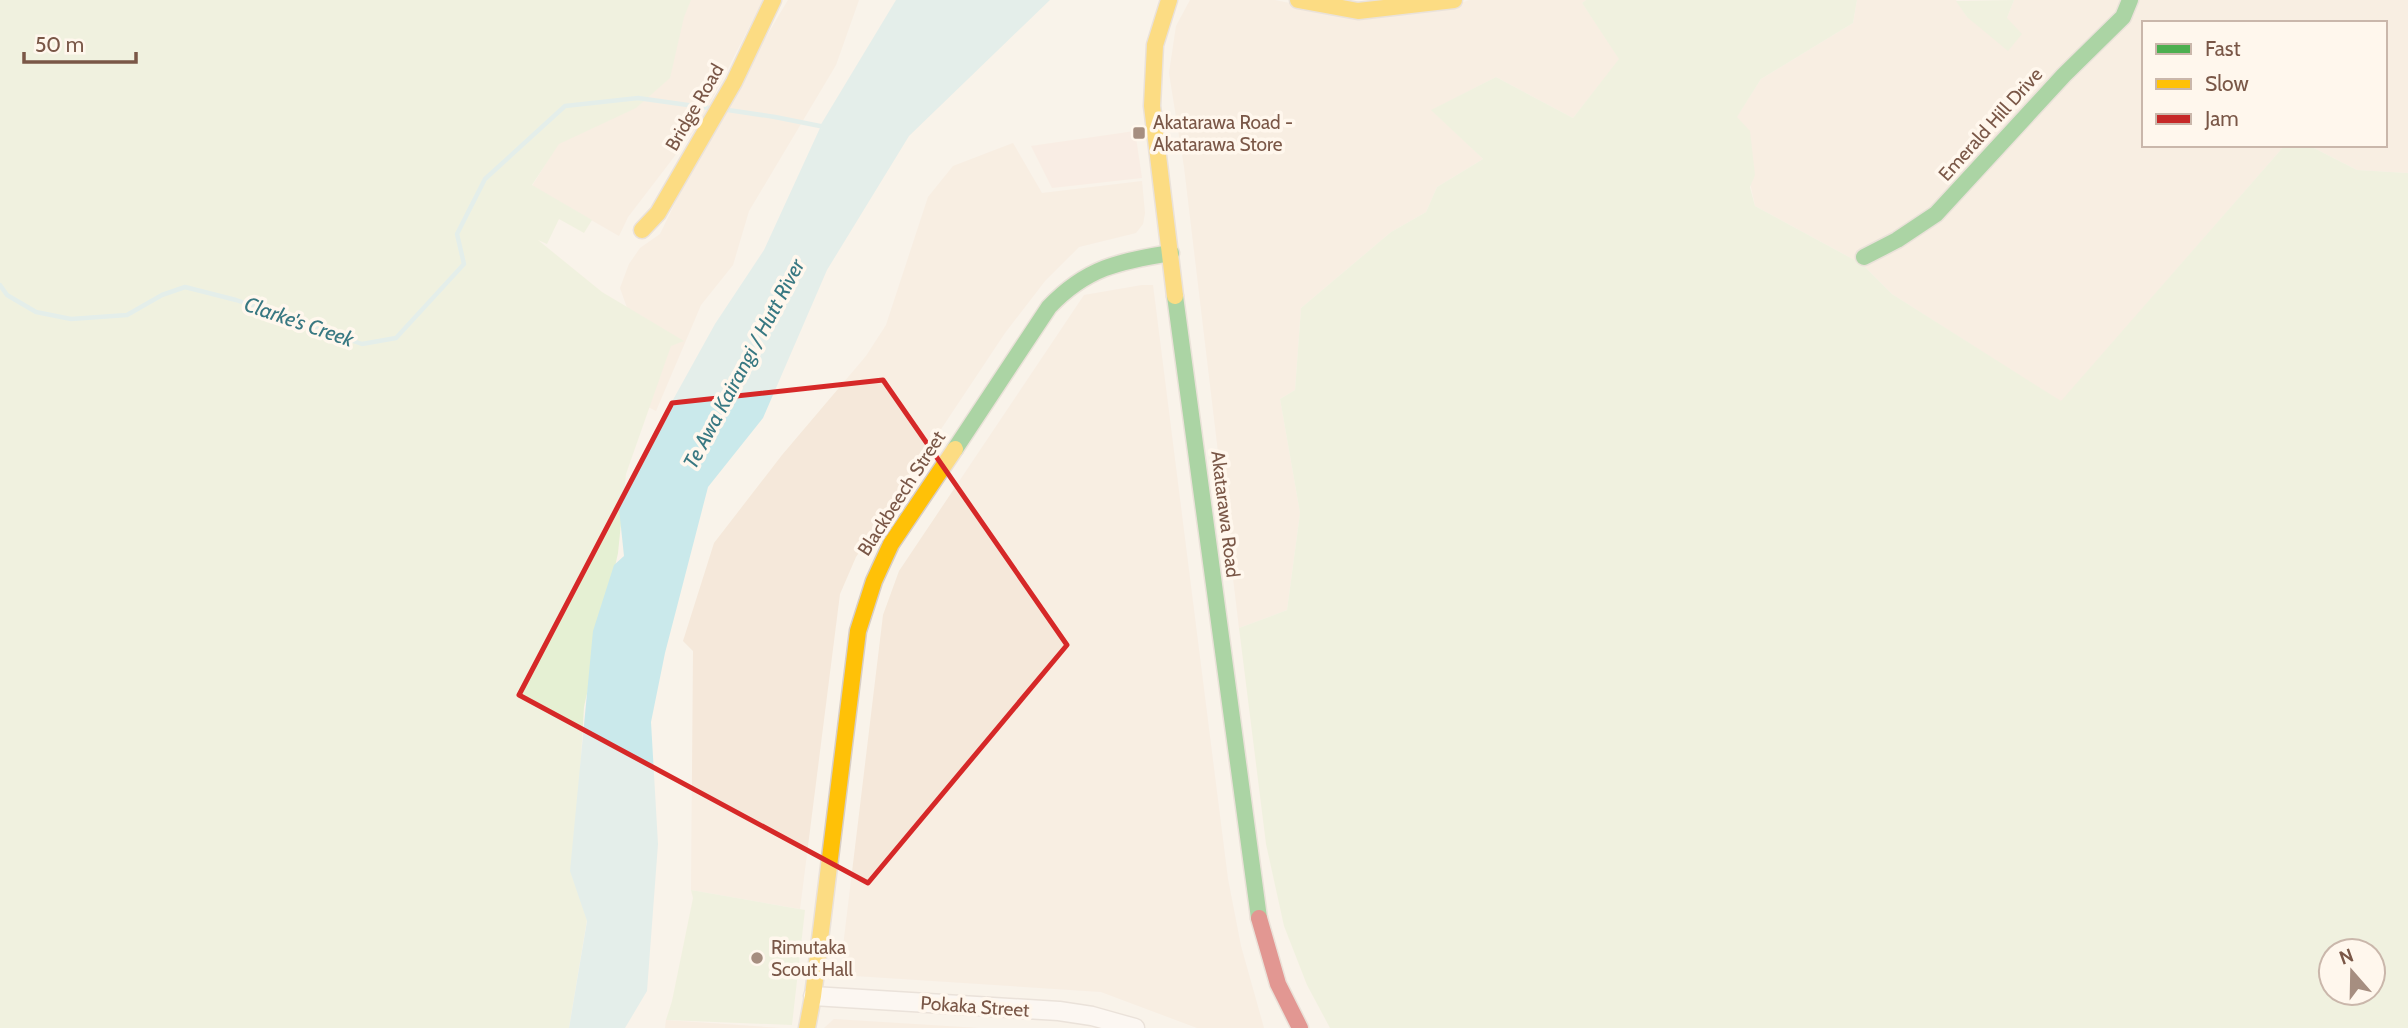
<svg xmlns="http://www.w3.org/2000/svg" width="2408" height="1028" font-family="Cabin,sans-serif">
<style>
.residential{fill:#f5e8da}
.commercial{fill:#f9e7dd}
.green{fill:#e5f0d3;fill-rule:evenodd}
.water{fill:#cae9eb}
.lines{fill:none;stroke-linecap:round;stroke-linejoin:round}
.stream{stroke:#cae9eb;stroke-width:4.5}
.street-casing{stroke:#d8cec7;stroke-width:21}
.fast-casing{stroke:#d8cec6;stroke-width:19}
.slow-casing{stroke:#d8cec6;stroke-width:19}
.jam-casing{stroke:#d8cec6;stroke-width:19}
.street{stroke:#fefdfc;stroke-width:18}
.fast{stroke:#4caf50;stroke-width:16}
.slow{stroke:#ffc107;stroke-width:16}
.jam{stroke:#c62828;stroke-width:16}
.marked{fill:none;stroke:#d62828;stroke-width:5;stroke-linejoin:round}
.poi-dot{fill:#a68e80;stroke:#fff7ed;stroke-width:2.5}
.labels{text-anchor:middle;stroke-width:7;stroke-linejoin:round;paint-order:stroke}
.street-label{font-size:19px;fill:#7a5747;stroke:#fff7ed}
.poi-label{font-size:19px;fill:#7a5747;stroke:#fff7ed;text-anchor:start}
.water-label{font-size:21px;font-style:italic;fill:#387882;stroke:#fff7ed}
</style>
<rect width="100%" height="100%" fill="#f9f3ea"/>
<g class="residential">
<polygon points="688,0 763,0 700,123 628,217 619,236 532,186 573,120"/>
<polygon points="788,0 859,0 836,65 749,211 733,265 701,305 656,411 615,390 630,316 620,288 629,264 640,248 660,234 710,131"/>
<polygon points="1190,0 1275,0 1357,17 1441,11 1469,0 1586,0 1582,3 1620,59 1573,118 1496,77 1432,110 1483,159 1437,187 1426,212 1391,232 1301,308 1295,390 1280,399 1300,513 1287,610 1239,628 1184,167 1169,73 1176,26"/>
<polygon points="1857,0 1956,0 1967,17 2007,18 2014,0 2408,0 2408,173 2357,170 2308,145 2385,145 2385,23 2144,23 2144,145 2285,145 2061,402 1892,294 1862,264 1755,206 1736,118 1761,79 1853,23"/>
<polygon points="1013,143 1042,193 1142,181 1145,213 1143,224 1136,233 1079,247 1045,281 1005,333 856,557 840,594 800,909 691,890 693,651 683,641 714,543 782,455 866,356 886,325 928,197 953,166"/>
<polygon points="1142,285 1153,285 1228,879 1241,946 1264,1028 1197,1028 1101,992 855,976 847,969 842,955 883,615 899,571 1084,295"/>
<polygon points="834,1019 979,1028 824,1028"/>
<polygon points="666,1020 781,1028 665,1028"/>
</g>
<polygon class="commercial" points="1135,131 1142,178 1052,188 1031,146"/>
<g class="green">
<polygon points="0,0 691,0 684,17 670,78 636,108 559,144 532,185 592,220 584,233 559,219 547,244 538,240 602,292 684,341 671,346 626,474 618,553 584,707 574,879 587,920 569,1028 0,1028"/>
<path d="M 1586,0 L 1857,0 L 1853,23 L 1761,79 L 1737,117 L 1750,131 L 1755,175 L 1750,187 L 1755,206 L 1862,264 L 1892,294 L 2061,401 L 2285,145 L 2308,145 L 2357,170 L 2408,173 L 2408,1028 L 1330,1028 L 1307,985 L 1284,926 L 1266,844 L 1239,628 L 1287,610 L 1300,513 L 1280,399 L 1295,390 L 1301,308 L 1391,232 L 1426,212 L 1437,187 L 1483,159 L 1431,110 L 1496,77 L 1573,118 L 1619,59 L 1582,3 ZM 2331,951 L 2373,951 L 2373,993 L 2331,993 Z"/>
<polygon points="2014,0 2007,18 2022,34 2008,51 1967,17 1956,1"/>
<polygon points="691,890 805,910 792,1025 666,1020 672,1001 693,898"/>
</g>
<polygon class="water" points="896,0 1050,0 909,136 827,270 763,418 708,487 665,653 651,722 658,844 647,991 625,1028 569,1028 587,921 570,871 593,631 614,565 624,556 618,499 715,324 764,250 820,128 835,129 820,126"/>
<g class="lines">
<g class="stream">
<polyline points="728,110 775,117 840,130"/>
<polyline points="0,285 7,295 36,312 71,319 127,315 162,295 185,287 236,300 362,344 396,338 464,264 457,234 485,179 565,106 638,98 709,108"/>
</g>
<g class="street-casing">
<polyline id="street" points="813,996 1059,1011 1092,1016 1135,1028"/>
</g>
<g class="fast-casing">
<g id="fast">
<polyline points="1864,257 1897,240 1936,214 2064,75 2123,17 2130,0"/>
<polyline points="1175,296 1259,918"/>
<path d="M 955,449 L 1049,307 C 1086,268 1119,261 1171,253"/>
</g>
</g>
<g class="slow-casing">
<g id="slow">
<polyline points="1169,0 1155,45 1152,106 1175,296"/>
<polyline points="1298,0 1358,11 1454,0"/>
<polyline points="642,230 658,213 734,82 773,0"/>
<polyline points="807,1028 813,996 858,631 874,581 891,544 955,449"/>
</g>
</g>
<g class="jam-casing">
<polyline id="jam" points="1259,918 1278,984 1300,1028"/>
</g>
<use href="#street" class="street"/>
<use href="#fast" class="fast"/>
<use href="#slow" class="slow"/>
<use href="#jam" class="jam"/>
</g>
<path d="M0 0H2408V1028H0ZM 883,380 L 1067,645 L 868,883 L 519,695 L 672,403 Z" fill="#f9f3ea" fill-opacity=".55" fill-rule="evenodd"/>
<path class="marked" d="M 883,380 L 1067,645 L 868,883 L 519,695 L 672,403 Z"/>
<g class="poi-dot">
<rect x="1132" y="126" width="14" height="14" rx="3.5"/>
<circle cx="757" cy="958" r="7"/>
</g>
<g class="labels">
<g class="street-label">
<text transform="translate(694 107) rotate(-60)" y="7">Bridge Road</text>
<text transform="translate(1990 124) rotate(-48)" y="7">Emerald Hill Drive</text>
<text transform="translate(901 493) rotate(-57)" y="7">Blackbeech Street</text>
<text transform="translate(1226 514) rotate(83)" y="7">Akatarawa Road</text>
<text transform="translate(975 1006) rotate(4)" y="7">Pokaka Street</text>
</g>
<g class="poi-label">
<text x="1153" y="129">Akatarawa Road -<tspan x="1153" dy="22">Akatarawa Store</tspan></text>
<text x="771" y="954">Rimutaka<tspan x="771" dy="22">Scout Hall</tspan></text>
</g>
<g class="water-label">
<text transform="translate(299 322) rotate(19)" y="7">Clarke's Creek</text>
<text transform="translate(744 364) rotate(-62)" y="7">Te Awa Kairangi / Hutt River</text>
</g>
</g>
<rect x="2142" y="21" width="245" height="126" fill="#fff7ed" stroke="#cab7ab" stroke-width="2"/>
<rect x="2156" y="44" width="35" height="10" fill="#4caf50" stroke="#cab7ab" stroke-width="2"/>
<text x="2205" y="56" font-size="21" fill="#7a5747">Fast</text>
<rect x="2156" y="79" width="35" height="10" fill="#ffc107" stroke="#cab7ab" stroke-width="2"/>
<text x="2205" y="91" font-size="21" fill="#7a5747">Slow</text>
<rect x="2156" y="114" width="35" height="10" fill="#c62828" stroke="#cab7ab" stroke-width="2"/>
<text x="2205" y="126" font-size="21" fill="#7a5747">Jam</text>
<g transform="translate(2352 972) rotate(340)"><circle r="33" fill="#fff7ed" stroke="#cab7ab" stroke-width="2"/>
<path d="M0-5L12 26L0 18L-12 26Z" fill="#a68e80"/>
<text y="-10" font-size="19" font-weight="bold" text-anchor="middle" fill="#7a5747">N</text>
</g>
<path d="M24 52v10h112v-10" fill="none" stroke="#7a5747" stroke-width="3.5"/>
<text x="35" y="52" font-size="21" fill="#7a5747" stroke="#fff7ed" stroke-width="5" paint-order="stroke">50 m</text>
</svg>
